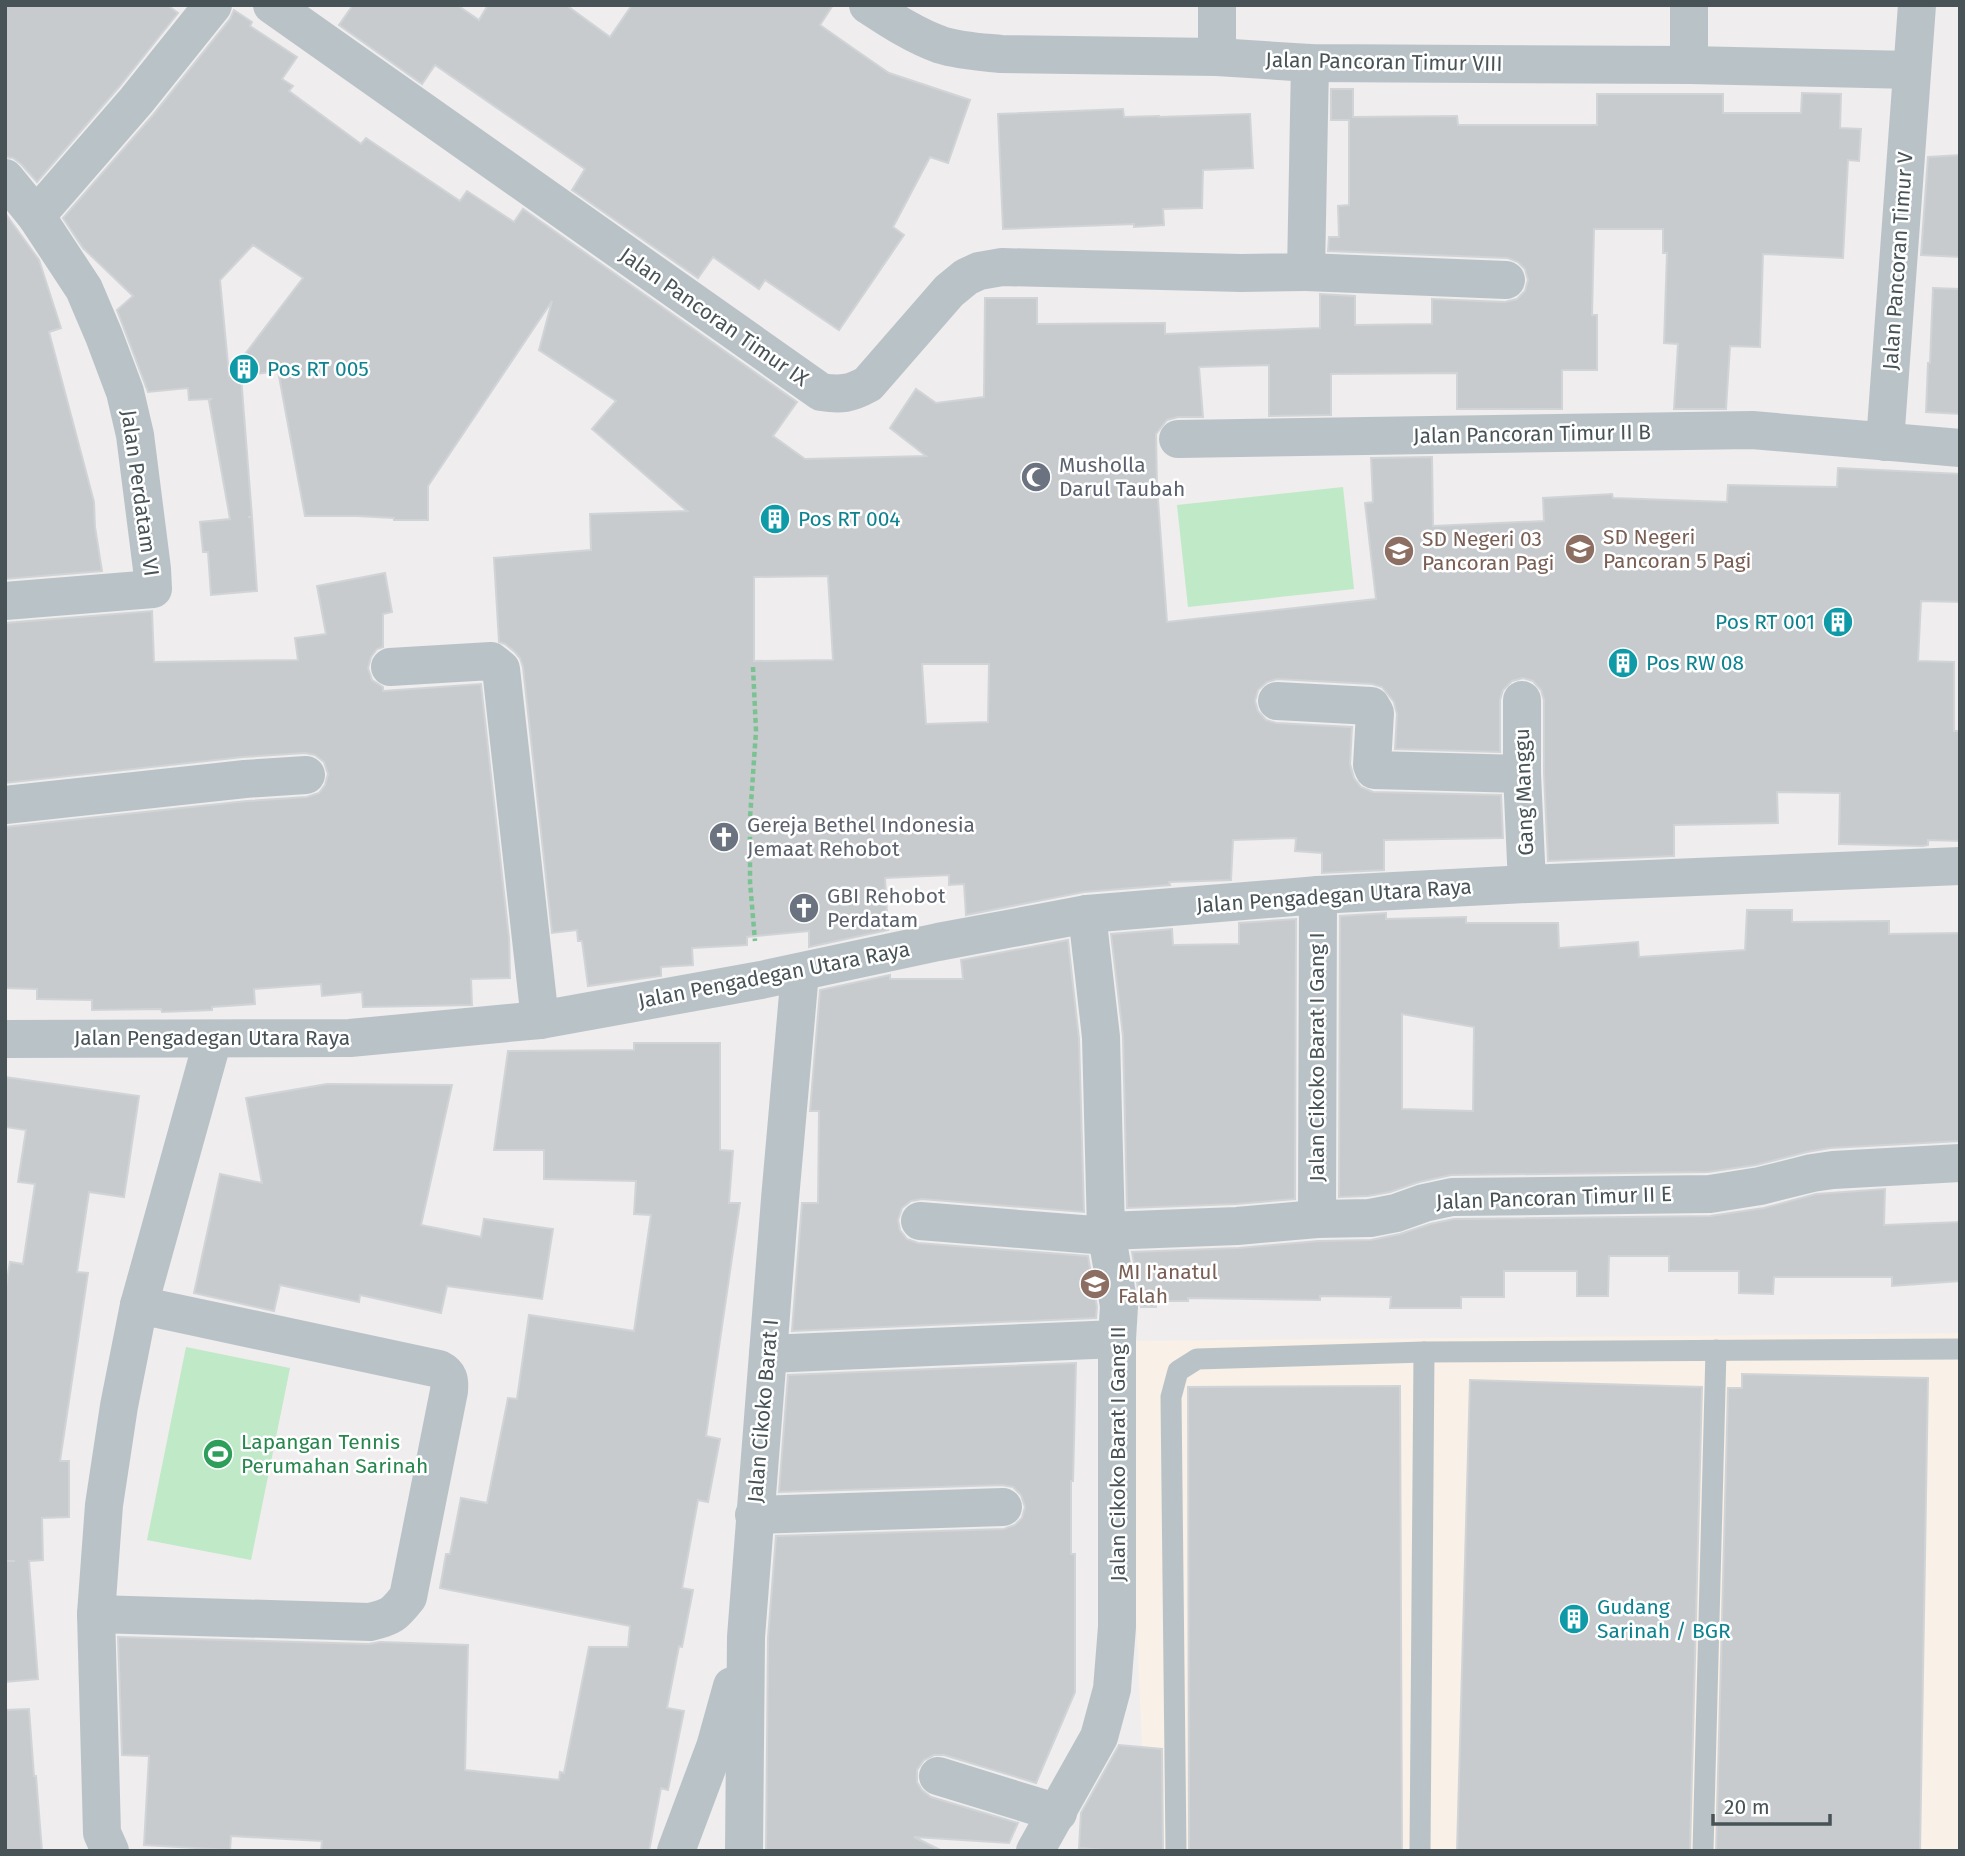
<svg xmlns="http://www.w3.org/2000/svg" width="1965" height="1856" font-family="'Fira Sans',sans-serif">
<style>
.commercial{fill:#f9f0e7}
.green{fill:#bfe9c7}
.building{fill:#c7cbce;stroke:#d1d4d7;stroke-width:2;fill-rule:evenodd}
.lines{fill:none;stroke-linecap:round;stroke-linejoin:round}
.path{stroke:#7bc292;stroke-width:4.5;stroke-dasharray:5 3.5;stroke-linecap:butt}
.service{stroke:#b9c3c7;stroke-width:21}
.minor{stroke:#b9c3c7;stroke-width:38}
.tertiary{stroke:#b9c3c7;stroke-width:38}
.labels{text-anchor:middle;stroke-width:5;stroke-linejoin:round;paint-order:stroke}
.street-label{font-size:21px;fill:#475357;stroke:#fff}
.culture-label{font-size:21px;fill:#0d838f;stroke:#fff;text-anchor:start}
.worship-label{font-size:21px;fill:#5b616d;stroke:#fff;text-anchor:start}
.education-label{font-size:21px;fill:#785e54;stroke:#fff;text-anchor:start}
.leisure-label{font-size:21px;fill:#27864d;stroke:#fff;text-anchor:start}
</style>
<rect width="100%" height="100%" fill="#efeded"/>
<polygon class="commercial" points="1960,1333 1960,1851 1147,1851 1123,1341"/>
<g class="green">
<polygon points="1343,487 1354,589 1188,607 1177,505"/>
<polygon points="186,1347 290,1368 251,1560 147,1540"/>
</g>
<g class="building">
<polygon points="5,5 167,5 178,13 119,87 37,182 21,164 13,158 5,157"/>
<polygon points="353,5 457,5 479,20 488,5 566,5 610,37 632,5 833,5 820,25 857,51 889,73 970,100 948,163 930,157 893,227 904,235 839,330 765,280 759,289 713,257 698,278 572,190 585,169 435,65 422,84 339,25"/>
<path d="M 234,10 L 252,22 L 250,26 L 297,57 L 282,79 L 293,86 L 289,91 L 361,144 L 366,138 L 460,201 L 467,191 L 514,222 L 523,209 L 797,402 L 773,436 L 805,459 L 926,456 L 890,428 L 916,389 L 936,403 L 984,397 L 985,298 L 1037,298 L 1037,324 L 1165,323 L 1165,334 L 1320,328 L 1320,294 L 1355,296 L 1355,325 L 1432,324 L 1432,299 L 1505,302 L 1517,299 L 1525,291 L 1528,280 L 1525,269 L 1518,262 L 1508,258 L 1328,251 L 1329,237 L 1339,237 L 1338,206 L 1349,205 L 1349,120 L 1331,120 L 1331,89 L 1353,89 L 1353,117 L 1457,116 L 1458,125 L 1597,125 L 1597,94 L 1723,94 L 1723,113 L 1801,113 L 1802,93 L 1841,94 L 1840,128 L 1861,129 L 1859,161 L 1848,160 L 1843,258 L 1763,254 L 1760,347 L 1730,346 L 1726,409 L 1674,409 L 1678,344 L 1664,343 L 1667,253 L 1663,253 L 1663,229 L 1594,229 L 1592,315 L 1597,315 L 1597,370 L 1562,370 L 1562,409 L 1457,409 L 1457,373 L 1331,374 L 1331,415 L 1269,416 L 1269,365 L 1199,367 L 1203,417 L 1178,417 L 1167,420 L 1156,434 L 1157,486 L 1167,622 L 1376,599 L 1365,503 L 1373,502 L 1371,458 L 1432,457 L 1433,526 L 1544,521 L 1543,498 L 1612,494 L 1613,498 L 1727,502 L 1728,485 L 1837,487 L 1838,468 L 1960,474 L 1960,602 L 1921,601 L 1918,661 L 1954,662 L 1954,731 L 1960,731 L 1960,841 L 1928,840 L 1928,845 L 1923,846 L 1839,844 L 1840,793 L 1777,792 L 1778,823 L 1674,825 L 1674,856 L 1548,861 L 1544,774 L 1544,700 L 1541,690 L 1533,681 L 1523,678 L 1512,681 L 1503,690 L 1500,700 L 1500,752 L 1395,749 L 1397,714 L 1394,702 L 1382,687 L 1372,684 L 1277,679 L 1267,682 L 1258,690 L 1255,701 L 1258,711 L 1266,720 L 1276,723 L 1352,727 L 1350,764 L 1354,778 L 1361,787 L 1373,792 L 1501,795 L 1503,838 L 1384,840 L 1384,870 L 1322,873 L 1322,853 L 1295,851 L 1296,838 L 1233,840 L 1231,880 L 1169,882 L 1170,885 L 1084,892 L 966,915 L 964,884 L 949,885 L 949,875 L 885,878 L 888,930 L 809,947 L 809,931 L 747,937 L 747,945 L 692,948 L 693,965 L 661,967 L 661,976 L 588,986 L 582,941 L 578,941 L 577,930 L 552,933 L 523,667 L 520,658 L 515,652 L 505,644 L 499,642 L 494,558 L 591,550 L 590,514 L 687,511 L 592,429 L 616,401 L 539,350 L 552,301 L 428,486 L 428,520 L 394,520 L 394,518 L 357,516 L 305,516 L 278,371 L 241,376 L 252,517 L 248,517 L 252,517 L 257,591 L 211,595 L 208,552 L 203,552 L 200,522 L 230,519 L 209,401 L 211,399 L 189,400 L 188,388 L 148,392 L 117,310 L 133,296 L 83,248 L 63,218 L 153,115 L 230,19 ZM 253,245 L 303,278 L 229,375 L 220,280 ZM 828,576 L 833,660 L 754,661 L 754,577 ZM 922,664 L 989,664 L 988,722 L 926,724 Z"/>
<polygon points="1123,109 1124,117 1159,116 1159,117 1250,114 1253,168 1203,170 1202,208 1163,209 1164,225 1134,227 1134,224 1003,229 998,114"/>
<polygon points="1960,155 1960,257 1921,255 1928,157"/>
<polygon points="5,213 39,260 61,328 49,332 94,502 95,527 102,571 5,579"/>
<polygon points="1933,288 1960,289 1960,414 1926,412 1928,363 1930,363"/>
<polygon points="385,573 392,612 383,614 383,647 377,649 371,657 368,668 372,680 383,687 383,691 481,684 509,938 510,978 471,979 472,1005 363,1007 362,992 322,996 321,984 254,989 255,1004 212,1007 212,1010 162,1012 161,1009 92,1010 92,1000 37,999 37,989 5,988 5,827 247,801 307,797 319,793 325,785 328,774 324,762 315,755 305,753 243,757 5,783 5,623 152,611 154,662 298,660 295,638 326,634 317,586"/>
<path d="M 1747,910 L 1792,910 L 1792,922 L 1889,921 L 1889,934 L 1960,933 L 1960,1141 L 1830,1148 L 1807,1152 L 1756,1165 L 1708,1172 L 1451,1175 L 1419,1182 L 1390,1192 L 1368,1196 L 1339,1197 L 1340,916 L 1386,913 L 1386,919 L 1466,917 L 1466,923 L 1558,923 L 1559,948 L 1638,942 L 1639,957 L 1745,950 ZM 1402,1014 L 1474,1027 L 1473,1111 L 1402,1109 Z"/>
<polygon points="1296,919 1295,1199 1236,1204 1127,1208 1123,1036 1111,934 1172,929 1173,945 1239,944 1239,923"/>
<polygon points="1068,940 1079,1039 1084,1212 922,1199 911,1201 902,1208 898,1220 900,1230 907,1239 918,1243 1088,1256 1097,1307 1096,1318 792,1331 802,1203 818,1203 819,1111 810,1111 820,990 890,975 890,979 963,979 961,960"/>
<polygon points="634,1043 720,1043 720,1150 733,1151 729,1203 740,1203 706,1436 720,1439 708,1502 698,1500 682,1588 693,1590 682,1647 679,1646 667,1708 684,1711 668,1790 661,1788 649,1851 321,1851 322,1841 231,1836 230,1850 144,1845 149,1756 122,1755 118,1637 369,1644 380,1642 468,1645 465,1770 559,1780 560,1772 564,1773 589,1647 628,1647 630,1626 440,1588 446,1554 450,1554 461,1498 487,1503 508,1398 517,1399 529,1315 634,1331 651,1215 634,1214 636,1181 544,1179 544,1150 494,1150 508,1051 634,1050"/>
<polygon points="5,1077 139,1096 124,1197 89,1192 77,1272 88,1273 60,1461 69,1461 69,1517 42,1518 43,1560 29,1561 38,1679 5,1682 5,1561 15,1561 5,1561 5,1292 10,1262 23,1264 35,1184 18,1182 26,1130 5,1127"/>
<polygon points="327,1084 452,1085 421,1225 481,1237 484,1219 553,1229 542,1299 447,1286 441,1313 360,1295 359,1302 280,1285 274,1311 194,1293 220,1174 262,1183 246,1098"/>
<polygon points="1885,1189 1884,1225 1960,1222 1960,1281 1892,1286 1892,1277 1774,1277 1773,1294 1739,1293 1739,1271 1669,1271 1669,1256 1609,1256 1608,1296 1577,1296 1577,1271 1504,1271 1504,1297 1461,1297 1461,1308 1390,1308 1391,1297 1320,1296 1320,1300 1188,1298 1188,1301 1156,1301 1156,1307 1141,1307 1132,1252 1239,1248 1318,1241 1371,1240 1400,1234 1430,1224 1454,1219 1710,1216 1764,1208 1816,1194"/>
<polygon points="1076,1363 1073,1481 1071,1481 1071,1554 1075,1554 1075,1692 1036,1783 944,1755 934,1755 924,1760 917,1770 917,1782 922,1790 931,1797 1018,1823 1009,1843 914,1837 942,1851 766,1851 768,1638 776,1536 1004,1529 1015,1525 1022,1518 1025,1507 1021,1495 1013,1487 1002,1485 779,1492 788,1375"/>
<polygon points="1742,1374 1928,1378 1920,1851 1716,1851 1728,1388 1742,1388"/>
<polygon points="1470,1380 1702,1387 1690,1851 1457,1851"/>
<polygon points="1400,1386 1402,1851 1189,1851 1188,1387"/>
<polygon points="29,1709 34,1776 36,1776 42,1851 5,1851 5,1710"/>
<polygon points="1119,1745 1162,1749 1163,1851 1118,1851 1079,1848 1081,1813"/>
</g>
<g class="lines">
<polyline class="path" points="753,667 756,731 750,818 750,882 755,941"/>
<g class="service">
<polyline points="1176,1851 1171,1397 1178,1371 1197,1359 1424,1352 1960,1349"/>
<polyline points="1420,1851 1424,1352"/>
<polyline points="1703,1851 1716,1350"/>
</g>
<g class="minor">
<path d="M 272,5 L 821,392 C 841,395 850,394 868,384 L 949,291 L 966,277 L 979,271 L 1002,267 L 1241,273 L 1306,272 L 1310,63"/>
<path d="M 868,5 C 891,20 915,36 941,45 C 960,51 981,52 1001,54 L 1217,57 L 1310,63 L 1689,65 L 1912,70"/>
<polyline points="1689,5 1689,65"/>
<polyline points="1217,57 1217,5"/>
<polyline points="5,178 36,216 84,289 104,336 125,392 135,435 152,569 153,589 5,601"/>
<polyline points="36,216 136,101 213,5"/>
<polyline points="1306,272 1506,280"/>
<polyline points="1178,439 1752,430 1960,448"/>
<polyline points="1885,442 1917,5"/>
<polyline points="390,667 491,661 501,669 540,1020"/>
<polyline points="1522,700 1522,774 1527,884"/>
<polyline points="1277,701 1371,706 1375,713 1372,765 1374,770 1522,774"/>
<polyline points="5,805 245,779 306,775"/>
<polyline points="1317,1219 1318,895"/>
<polyline points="920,1221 1107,1236"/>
<polyline points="1106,1231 1237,1226 1317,1219 1370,1218 1396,1213 1424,1203 1452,1197 1710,1194 1760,1186 1812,1173 1833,1170 1960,1163"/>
<polyline points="768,1354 1117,1339"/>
<polyline points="754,1515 1003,1507"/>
<path d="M 96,1614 L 370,1622 C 391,1617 394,1615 408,1597 L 449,1391 C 450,1380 449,1374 439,1369 L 139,1305"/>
<polyline points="938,1776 1058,1813"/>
<polyline points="110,1851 102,1833 96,1614 104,1505 119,1406 139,1305 213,1039"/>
<polyline points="676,1851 715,1747 732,1686"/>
<polyline points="744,1851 746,1637 780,1199 800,972"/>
<polyline points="1035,1851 1099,1737 1112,1689 1117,1627 1117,1339 1119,1306 1106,1231 1101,1037 1087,914"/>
</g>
<polyline class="tertiary" points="5,1039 350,1038 540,1020 761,980 938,942 1087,914 1318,895 1527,884 1960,866"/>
</g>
<defs>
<g id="building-disc" transform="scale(1.575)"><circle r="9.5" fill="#0f9aa8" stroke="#fff"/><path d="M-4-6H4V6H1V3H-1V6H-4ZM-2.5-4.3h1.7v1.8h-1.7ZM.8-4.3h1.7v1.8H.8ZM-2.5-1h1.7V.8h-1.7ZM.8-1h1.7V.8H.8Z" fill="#fff"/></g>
<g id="mosque-disc" transform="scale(1.575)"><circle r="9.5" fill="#6b7280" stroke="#fff"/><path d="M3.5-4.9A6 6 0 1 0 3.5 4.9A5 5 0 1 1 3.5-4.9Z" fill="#fff"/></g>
<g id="school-disc" transform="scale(1.575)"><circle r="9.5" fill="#8d6e63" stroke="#fff"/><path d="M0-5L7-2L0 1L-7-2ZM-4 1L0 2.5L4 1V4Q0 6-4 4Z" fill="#fff"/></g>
<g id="church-disc" transform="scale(1.575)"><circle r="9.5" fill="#6b7280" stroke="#fff"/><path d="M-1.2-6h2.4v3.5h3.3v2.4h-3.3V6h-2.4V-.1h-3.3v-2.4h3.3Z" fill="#fff"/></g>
<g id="stadium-disc" transform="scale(1.575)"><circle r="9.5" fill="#2e9e5b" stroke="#fff"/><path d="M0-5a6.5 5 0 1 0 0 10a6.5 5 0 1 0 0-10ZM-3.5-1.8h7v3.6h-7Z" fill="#fff"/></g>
</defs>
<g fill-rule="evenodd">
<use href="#building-disc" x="244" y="369"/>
<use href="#mosque-disc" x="1036" y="477"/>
<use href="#building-disc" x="775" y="519"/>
<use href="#school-disc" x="1580" y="549"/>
<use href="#school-disc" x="1399" y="551"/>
<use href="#building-disc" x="1838" y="622"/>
<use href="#building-disc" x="1623" y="663"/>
<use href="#church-disc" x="724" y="837"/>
<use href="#church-disc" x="804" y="908"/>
<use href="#school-disc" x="1095" y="1284"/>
<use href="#stadium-disc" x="218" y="1454"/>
<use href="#building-disc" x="1574" y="1619"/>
</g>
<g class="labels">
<g class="street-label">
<text transform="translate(1384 62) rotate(1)" y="7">Jalan Pancoran Timur VIII</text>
<text transform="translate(1898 261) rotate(-86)" y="7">Jalan Pancoran Timur V</text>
<text transform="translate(714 317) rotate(35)" y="7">Jalan Pancoran Timur IX</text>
<text transform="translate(1532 434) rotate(-1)" y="7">Jalan Pancoran Timur II B</text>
<text transform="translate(140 493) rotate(82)" y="7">Jalan Perdatam VI</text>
<text transform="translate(1524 792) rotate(-92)" y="7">Gang Manggu</text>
<text transform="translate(1334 896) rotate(-4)" y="7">Jalan Pengadegan Utara Raya</text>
<text transform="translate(774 975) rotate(-11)" y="7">Jalan Pengadegan Utara Raya</text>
<text x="212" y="1045">Jalan Pengadegan Utara Raya</text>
<text transform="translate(1317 1057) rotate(-90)" y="7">Jalan Cikoko Barat I Gang I</text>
<text transform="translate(1554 1198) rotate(-2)" y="7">Jalan Pancoran Timur II E</text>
<text transform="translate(763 1411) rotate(-85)" y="7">Jalan Cikoko Barat I</text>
<text transform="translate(1118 1454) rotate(-90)" y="7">Jalan Cikoko Barat I Gang II</text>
</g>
<g class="culture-label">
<text x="267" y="376">Pos RT 005</text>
<text x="798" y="526">Pos RT 004</text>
<text x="1815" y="629" text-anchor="end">Pos RT 001</text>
<text x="1646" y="670">Pos RW 08</text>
<text x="1597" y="1614">Gudang<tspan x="1597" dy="24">Sarinah / BGR</tspan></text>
</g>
<g class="worship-label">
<text x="1059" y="472">Musholla<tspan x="1059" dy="24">Darul Taubah</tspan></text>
<text x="747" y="832">Gereja Bethel Indonesia<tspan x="747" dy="24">Jemaat Rehobot</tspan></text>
<text x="827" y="903">GBI Rehobot<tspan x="827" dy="24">Perdatam</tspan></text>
</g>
<g class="education-label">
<text x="1603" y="544">SD Negeri<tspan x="1603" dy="24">Pancoran 5 Pagi</tspan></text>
<text x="1422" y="546">SD Negeri 03<tspan x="1422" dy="24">Pancoran Pagi</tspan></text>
<text x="1118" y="1279">MI I'anatul<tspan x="1118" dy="24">Falah</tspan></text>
</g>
<g class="leisure-label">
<text x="241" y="1449">Lapangan Tennis<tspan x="241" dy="24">Perumahan Sarinah</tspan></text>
</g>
</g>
<rect width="1965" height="1856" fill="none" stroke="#475357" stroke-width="14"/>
<path d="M1713 1814v10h117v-10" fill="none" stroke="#475357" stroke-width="3.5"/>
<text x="1724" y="1814" font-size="21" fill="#475357" stroke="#ffffff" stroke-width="5" paint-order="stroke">20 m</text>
</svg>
